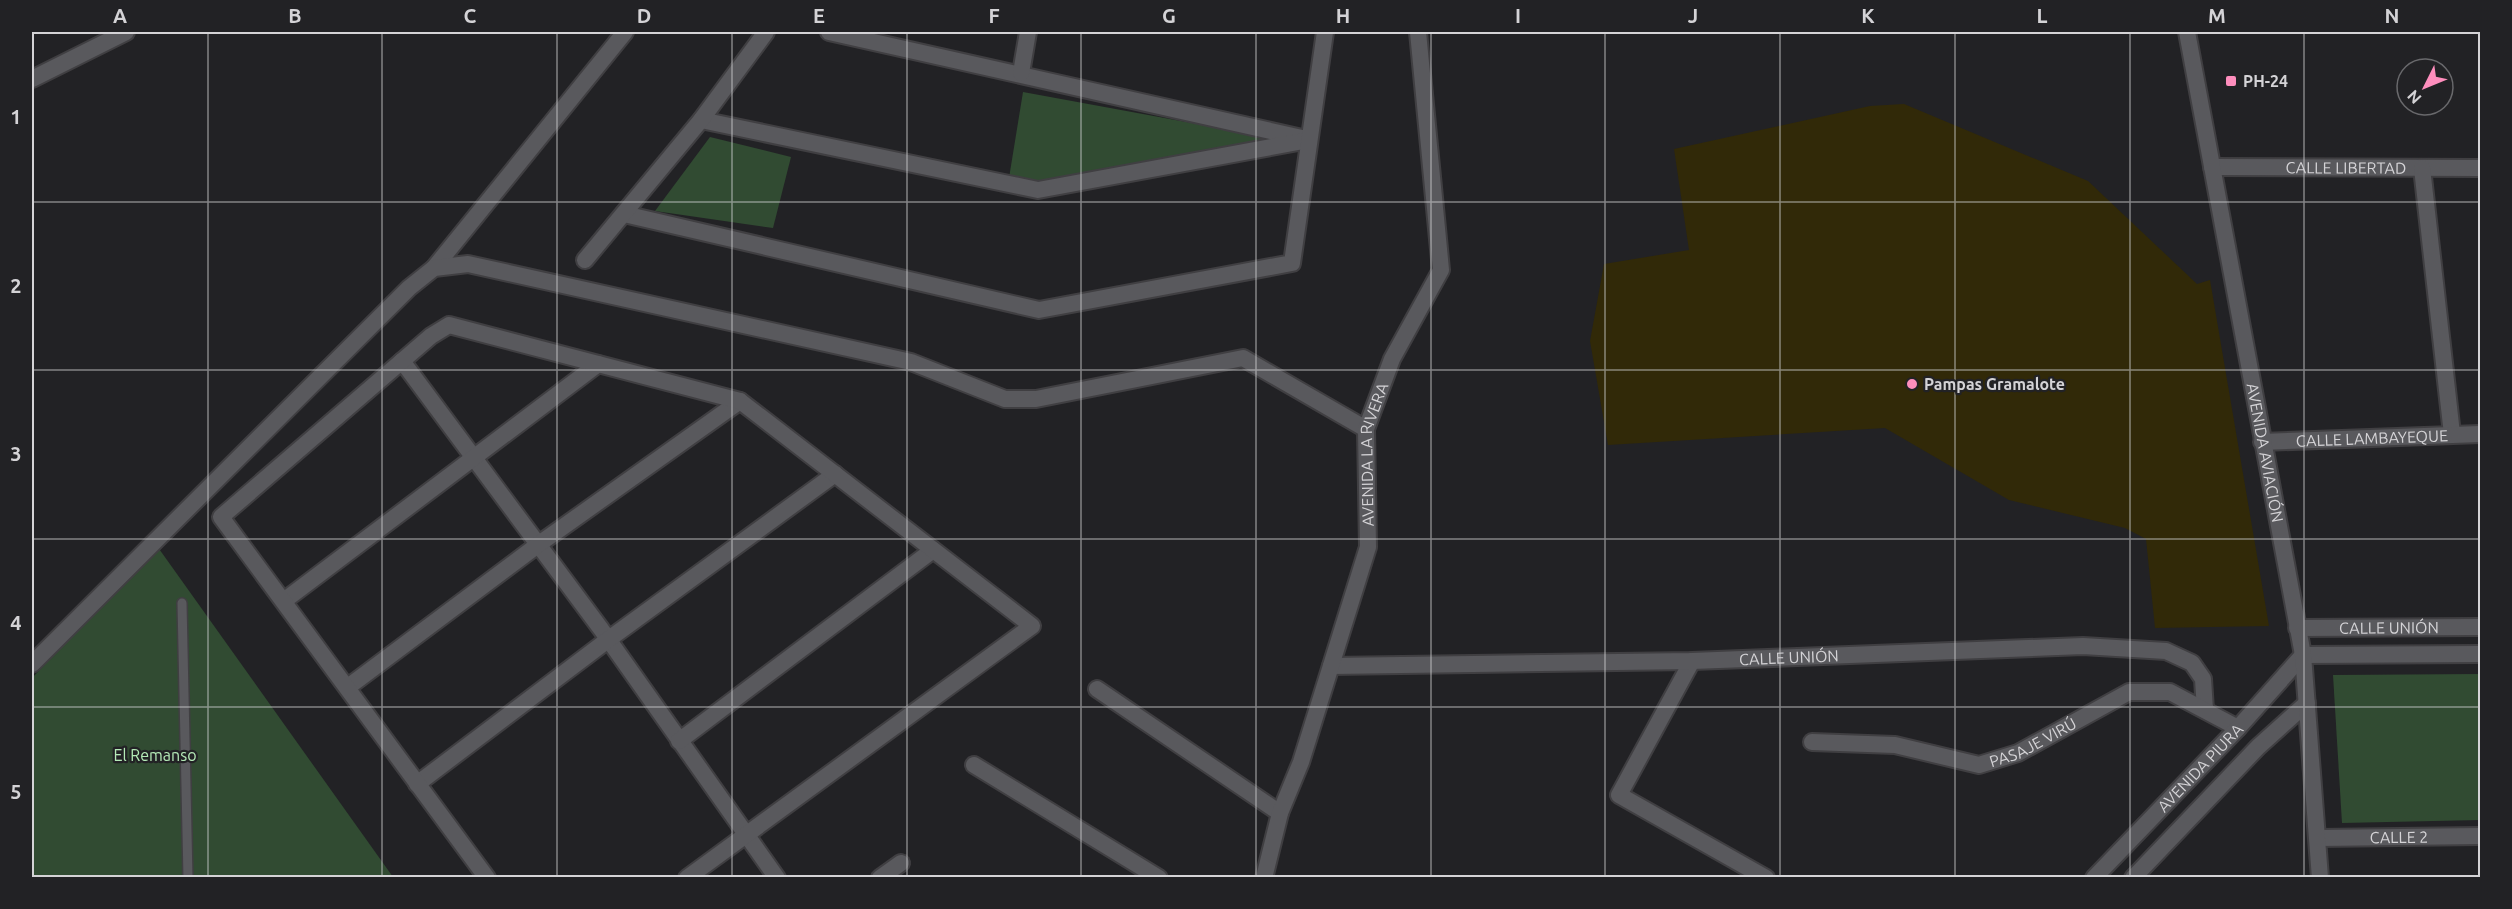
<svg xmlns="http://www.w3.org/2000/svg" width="2512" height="909" font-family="Ubuntu,sans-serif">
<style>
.green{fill:#314b32}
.sand{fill:#312908}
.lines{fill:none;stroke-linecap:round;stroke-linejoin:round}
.service-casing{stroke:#403f42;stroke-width:12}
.minor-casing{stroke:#403f42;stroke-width:20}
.tertiary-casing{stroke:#403f42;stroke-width:20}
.service{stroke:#59595d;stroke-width:9}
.minor{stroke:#59595d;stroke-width:16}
.tertiary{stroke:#59595d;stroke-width:16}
.grid{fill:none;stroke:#d4d3d6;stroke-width:1.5;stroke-opacity:0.55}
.poi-dot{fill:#fe8ebd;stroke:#222225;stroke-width:2}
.labels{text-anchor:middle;stroke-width:4.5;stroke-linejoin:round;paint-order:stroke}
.poi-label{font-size:16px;font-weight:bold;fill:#d4d3d6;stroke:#222225;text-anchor:start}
.street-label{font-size:16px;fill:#d4d3d6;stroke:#222225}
.park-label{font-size:16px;fill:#b5eab7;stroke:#222225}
.neatline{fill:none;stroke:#d4d3d6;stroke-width:2}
.grid-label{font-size:20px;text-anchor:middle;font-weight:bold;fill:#d4d3d6}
</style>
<rect width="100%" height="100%" fill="#222225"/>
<g class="green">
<polygon points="1023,92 1279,139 1035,185 1009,178"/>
<polygon points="710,137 791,157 773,228 655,211"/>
<polygon points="157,546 393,877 32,877 32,678"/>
<polygon points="2480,674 2480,820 2342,823 2333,675"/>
</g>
<polygon class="sand" points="1904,104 2088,181 2197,284 2210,280 2269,626 2155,628 2146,539 2125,528 2009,500 1885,428 1608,445 1590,341 1604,264 1689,250 1674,149 1870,106"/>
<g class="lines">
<g class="service-casing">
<polyline id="service" points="182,603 188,878"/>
</g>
<g class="minor-casing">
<g id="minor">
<polyline points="829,32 1302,138"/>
<polyline points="1021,73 1028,32"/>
<polyline points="32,79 126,32"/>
<polyline points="701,120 1038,190 1309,140"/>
<path id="s1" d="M 2212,167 L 2480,168"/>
<polyline points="2422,168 2452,434"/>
<polyline points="624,214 1039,310 1292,263 1325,32"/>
<polyline points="585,260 701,120 766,32"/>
<polyline points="434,268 625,32"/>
<polyline points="402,361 601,629 777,878"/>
<path id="s2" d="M 2262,442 L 2480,434"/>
<polyline points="285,600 598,364"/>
<path id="s3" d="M 2297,628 L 2480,627"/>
<polyline points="1692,661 1619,795 1766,878"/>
<polyline points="32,664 409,288 434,268 468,264 911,362 1005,399 1036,399 1243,358 1366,429"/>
<path id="s4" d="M 1331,666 L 1692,661 L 2083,646 L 2166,651 L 2192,663 L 2203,679 L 2205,710"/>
<polyline points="348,687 539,544 740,401"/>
<polyline points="1097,689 1280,813"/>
<polyline points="679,741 933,550"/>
<path id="s5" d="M 1812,742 L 1895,745 L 1979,765 L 2018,753 L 2129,692 L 2170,692 L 2238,728"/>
<polyline points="974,765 1159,878"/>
<polyline points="417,784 609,639 835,474"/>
<path id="s6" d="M 2318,838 L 2480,836"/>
<polyline points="487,878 221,517 431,336 449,325 740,401 1032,626 687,878"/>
<polyline points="880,878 901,863"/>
<path id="s7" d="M 2094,878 L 2238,728 L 2303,655 L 2480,654"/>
<polyline points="2133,878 2258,747 2307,703"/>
</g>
</g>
<g class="tertiary-casing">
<g id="tertiary">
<path id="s8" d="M 2187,32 L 2303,655 L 2320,878"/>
<path id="s9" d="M 1264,878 L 1280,813 L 1301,762 L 1368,547 L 1366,429 L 1392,359 L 1441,270 L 1418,32"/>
</g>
</g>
<use href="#service" class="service"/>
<use href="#minor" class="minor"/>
<use href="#tertiary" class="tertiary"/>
</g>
<path class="grid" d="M 208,32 L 208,878M 382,32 L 382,878M 557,32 L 557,878M 732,32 L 732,878M 907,32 L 907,878M 1081,32 L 1081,878M 1256,32 L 1256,878M 1431,32 L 1431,878M 1605,32 L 1605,878M 1780,32 L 1780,878M 1955,32 L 1955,878M 2130,32 L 2130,878M 2304,32 L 2304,878M 32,202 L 2480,202M 32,370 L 2480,370M 32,539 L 2480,539M 32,707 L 2480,707"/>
<g class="poi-dot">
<rect x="2225" y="75" width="12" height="12" rx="3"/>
<circle cx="1912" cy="384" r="6"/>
</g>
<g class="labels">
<g class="poi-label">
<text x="2243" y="87">PH-24</text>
<text x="1924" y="390">Pampas Gramalote</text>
</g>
<g class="street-label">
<text dy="6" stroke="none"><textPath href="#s1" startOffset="134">CALLE LIBERTAD</textPath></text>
<text dy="6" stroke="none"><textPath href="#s2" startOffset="110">CALLE LAMBAYEQUE</textPath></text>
<text dy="6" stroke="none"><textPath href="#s8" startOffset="428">AVENIDA AVIACIÓN</textPath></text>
<text dy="6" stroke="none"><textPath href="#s9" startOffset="441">AVENIDA LA RIVERA</textPath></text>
<text dy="6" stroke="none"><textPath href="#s3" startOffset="92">CALLE UNIÓN</textPath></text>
<text dy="6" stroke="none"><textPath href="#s4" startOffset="458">CALLE UNIÓN</textPath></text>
<text dy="6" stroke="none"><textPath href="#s5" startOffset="228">PASAJE VIRÚ</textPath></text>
<text dy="6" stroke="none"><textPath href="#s7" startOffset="153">AVENIDA PIURA</textPath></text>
<text dy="6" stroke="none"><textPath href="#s6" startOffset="81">CALLE 2</textPath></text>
</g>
<g class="park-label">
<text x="155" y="761">El Remanso</text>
</g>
</g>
<rect width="2512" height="909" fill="none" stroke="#222225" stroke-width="66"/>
<g transform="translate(2425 87) rotate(227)"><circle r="28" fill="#222225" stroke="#69696c" stroke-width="1.5"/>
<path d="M0-4.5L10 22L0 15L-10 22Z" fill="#fe8ebd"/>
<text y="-9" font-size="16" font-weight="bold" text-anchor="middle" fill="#d4d3d6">N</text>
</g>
<rect x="33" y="33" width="2446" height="843" class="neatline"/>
<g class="grid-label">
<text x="120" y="23">A</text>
<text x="295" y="23">B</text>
<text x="470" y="23">C</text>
<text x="644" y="23">D</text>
<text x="819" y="23">E</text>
<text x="994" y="23">F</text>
<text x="1169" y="23">G</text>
<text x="1343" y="23">H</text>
<text x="1518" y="23">I</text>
<text x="1693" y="23">J</text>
<text x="1868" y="23">K</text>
<text x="2042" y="23">L</text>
<text x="2217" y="23">M</text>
<text x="2392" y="23">N</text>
<text x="16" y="124">1</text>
<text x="16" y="293">2</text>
<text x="16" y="461">3</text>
<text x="16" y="630">4</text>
<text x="16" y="799">5</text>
</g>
</svg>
